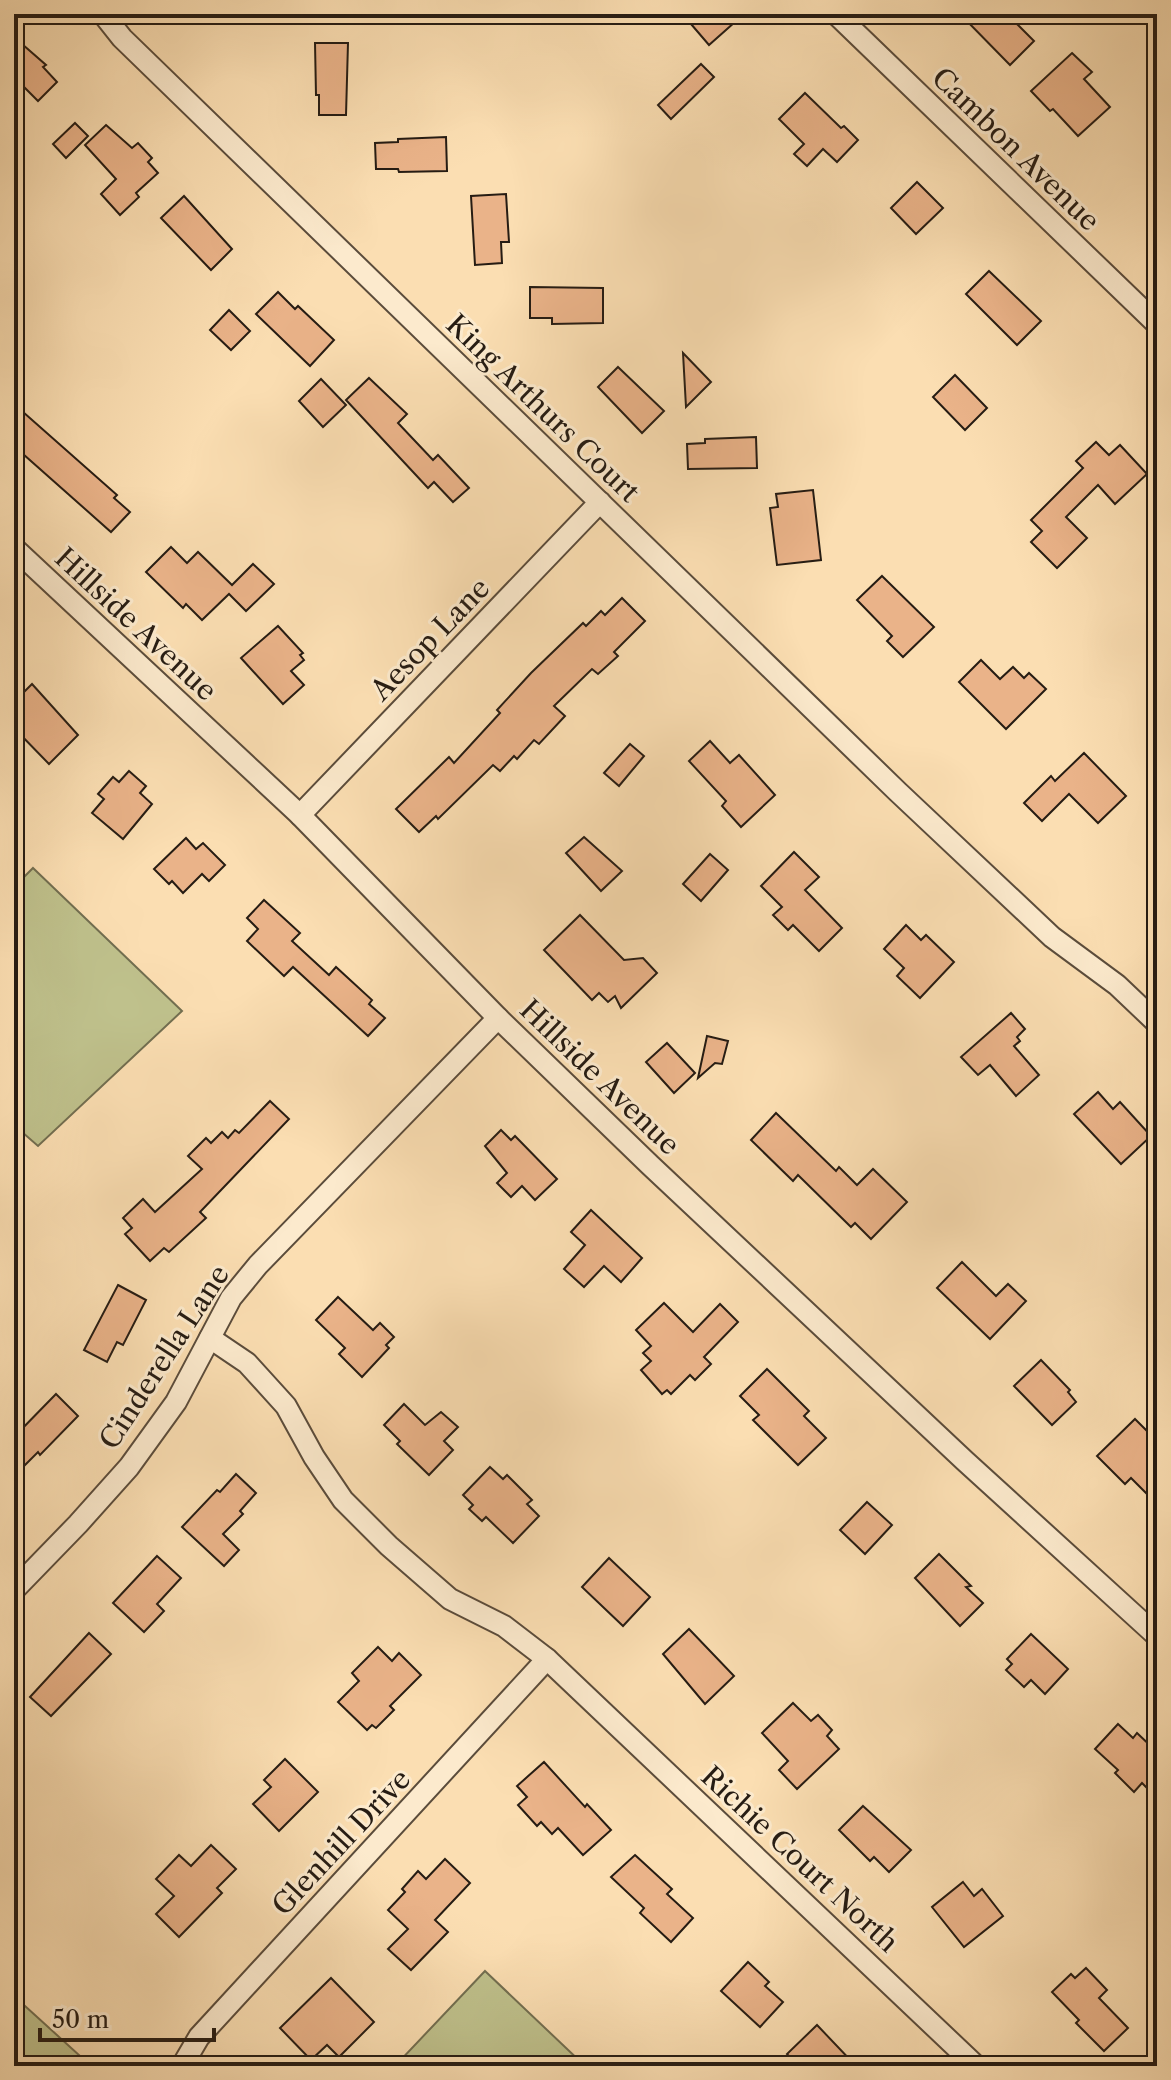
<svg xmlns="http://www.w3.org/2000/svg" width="1171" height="2080" font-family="'Libre Caslon Text',serif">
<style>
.green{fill:#bfc18c;stroke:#726e50;stroke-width:2}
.building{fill:#eab389;stroke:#261c13;stroke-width:2}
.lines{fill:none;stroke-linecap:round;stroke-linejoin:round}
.street-casing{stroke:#5b4c3b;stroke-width:24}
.street{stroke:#fceacd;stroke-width:20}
.labels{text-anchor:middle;stroke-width:6;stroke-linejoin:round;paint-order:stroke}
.street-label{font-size:28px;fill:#261c13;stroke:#fceacd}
</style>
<rect width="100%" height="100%" fill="#fbdeb2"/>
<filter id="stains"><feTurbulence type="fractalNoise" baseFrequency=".0025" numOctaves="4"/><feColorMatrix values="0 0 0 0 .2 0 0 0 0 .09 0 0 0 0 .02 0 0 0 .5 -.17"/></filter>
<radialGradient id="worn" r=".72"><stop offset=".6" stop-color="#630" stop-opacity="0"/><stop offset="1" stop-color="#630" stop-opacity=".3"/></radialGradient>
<g class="green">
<polygon points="33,868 182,1011 38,1146 14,1125 14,887"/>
<polygon points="485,1971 585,2066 395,2066"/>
<polygon points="14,1996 91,2066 14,2066"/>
</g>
<g class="building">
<polygon points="702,14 744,14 709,45 691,24"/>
<polygon points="960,14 1007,14 1034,41 1010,65"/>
<polygon points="14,37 46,65 43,67 57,82 38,101 23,86 14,95"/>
<polygon points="315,43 348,43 346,115 319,115 319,95 316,95"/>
<polygon points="1072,53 1092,72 1084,79 1110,107 1078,136 1053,109 1050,111 1031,91"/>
<polygon points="701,64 714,77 671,119 658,105"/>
<polygon points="805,93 841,128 844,126 858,140 837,162 823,149 807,166 794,154 804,144 779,119"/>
<polygon points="75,123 88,136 66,158 53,144"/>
<polygon points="106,125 132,148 138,143 152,158 148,162 158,173 136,193 139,197 120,215 101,194 116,179 85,145"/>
<polygon points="446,137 447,171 399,172 398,169 376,169 375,143 398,142 398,139"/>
<polygon points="917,182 943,208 916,234 891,208"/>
<polygon points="506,194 509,242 501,242 502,263 475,265 471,196"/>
<polygon points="184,196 232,249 211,270 161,218"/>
<polygon points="989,271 1041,321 1017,345 966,294"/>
<polygon points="530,287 603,288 603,323 552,324 552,318 530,318"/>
<polygon points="278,292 295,309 298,306 334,340 310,366 256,314"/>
<polygon points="229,310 250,331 231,350 210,330"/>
<polygon points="683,353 711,382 686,407"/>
<polygon points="618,367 664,411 642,433 598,387"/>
<polygon points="955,375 987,408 965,430 933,397"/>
<polygon points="369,378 407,414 398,423 433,460 438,455 469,488 453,502 434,482 428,488 346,400"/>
<polygon points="321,379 346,405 323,427 299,401"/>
<polygon points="14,404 117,495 114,498 130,512 111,532 14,446"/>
<polygon points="756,437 757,468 688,469 687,444 705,443 705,439"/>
<polygon points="1096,442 1109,455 1120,445 1147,474 1115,504 1098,485 1066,517 1087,538 1057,568 1031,542 1042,531 1031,520 1083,468 1076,461"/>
<polygon points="813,490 821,560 777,565 770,508 778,507 776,494"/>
<polygon points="171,547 187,563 198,552 232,585 253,564 274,584 246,611 229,594 202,620 186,604 183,608 146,572"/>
<polygon points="882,576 934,627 903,657 887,641 892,636 857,600"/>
<polygon points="622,598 645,621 614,652 618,656 598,674 592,669 554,706 565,716 539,744 534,740 517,759 514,756 500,771 493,765 438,819 436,816 419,832 396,809 449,757 454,763 500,713 497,710 531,673 583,623 586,626 601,611 605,615"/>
<polygon points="278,626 303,653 300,655 304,660 291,671 304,685 283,704 241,658"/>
<polygon points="981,660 1000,679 1013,667 1024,678 1029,673 1046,689 1006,729 959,682"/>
<polygon points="32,684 78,735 49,764 14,728 14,702"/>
<polygon points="710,741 730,763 739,755 775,795 741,827 722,806 726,801 689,761"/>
<polygon points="630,744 644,756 619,786 604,773"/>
<polygon points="1084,753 1126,796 1098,823 1069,794 1042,821 1024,803 1051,776 1055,781"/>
<polygon points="129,771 146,786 140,793 152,804 123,839 92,813 104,799 98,794 113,777 119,782"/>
<polygon points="584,837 622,871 601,891 566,853"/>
<polygon points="186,838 196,849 203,843 225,865 209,881 202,874 183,893 172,881 169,884 154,869"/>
<polygon points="794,852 819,877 805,890 842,928 819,951 793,925 788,930 773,915 782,907 761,886"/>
<polygon points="710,854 728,870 701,901 683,884"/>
<polygon points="264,900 300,933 292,941 329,975 336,967 372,1000 369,1004 385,1018 368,1036 293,967 284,976 247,941 258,929 247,918"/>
<polygon points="580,915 624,960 643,958 657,973 621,1008 615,996 608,1002 599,993 592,1000 544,950"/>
<polygon points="906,925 921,940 926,935 954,962 920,998 897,976 904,968 884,949"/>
<polygon points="1011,1013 1025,1029 1017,1037 1020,1041 1014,1046 1039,1075 1016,1096 990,1065 978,1075 961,1057"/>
<polygon points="707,1036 728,1041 722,1064 715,1063 698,1078"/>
<polygon points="667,1043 695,1073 674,1093 646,1062"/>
<polygon points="1098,1092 1113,1109 1120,1102 1151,1136 1121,1164 1074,1114"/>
<polygon points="270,1101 289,1119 200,1212 206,1218 169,1252 164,1248 150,1261 125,1234 132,1228 123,1218 143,1199 155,1212 202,1169 188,1156 206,1138 211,1143 222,1132 228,1138 235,1130 239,1133"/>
<polygon points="776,1113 836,1171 839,1167 857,1185 873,1169 907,1202 871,1239 855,1223 851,1227 798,1175 793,1181 751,1140"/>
<polygon points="501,1130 511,1140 515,1136 557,1179 535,1200 522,1186 511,1197 497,1183 507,1173 485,1146"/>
<polygon points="591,1210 642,1258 621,1282 604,1266 584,1287 564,1269 585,1245 571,1232"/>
<polygon points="962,1262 996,1296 1008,1284 1026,1301 990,1339 937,1288"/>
<polygon points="118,1285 146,1300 123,1345 117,1342 107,1362 84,1350"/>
<polygon points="338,1297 373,1330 380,1323 394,1337 386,1345 389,1348 362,1377 339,1354 345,1348 316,1320"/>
<polygon points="664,1303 693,1332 720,1304 738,1322 704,1357 711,1364 695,1380 690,1375 671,1394 667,1390 662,1394 641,1370 651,1361 643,1353 651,1346 636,1330"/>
<polygon points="1041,1360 1070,1390 1068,1392 1076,1402 1052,1425 1014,1386"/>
<polygon points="767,1369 809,1411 804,1416 826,1438 798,1465 753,1420 759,1415 740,1396"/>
<polygon points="56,1394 78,1416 40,1455 38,1452 23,1467 14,1458 14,1437"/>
<polygon points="404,1404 425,1425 441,1412 458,1427 444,1441 453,1450 429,1475 397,1444 400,1441 384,1425"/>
<polygon points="1135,1419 1157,1441 1157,1504 1131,1478 1125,1484 1097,1456"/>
<polygon points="490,1467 503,1479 507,1475 532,1500 527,1504 539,1516 513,1543 486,1517 482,1521 469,1509 473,1505 463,1495"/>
<polygon points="236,1474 256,1493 240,1511 243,1514 223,1534 239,1550 224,1566 182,1527 217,1490 220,1492"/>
<polygon points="867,1502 892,1525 865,1554 840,1530"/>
<polygon points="939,1554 971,1586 966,1587 983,1603 960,1626 915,1578"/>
<polygon points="157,1556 181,1578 157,1604 164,1611 144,1632 113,1603"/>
<polygon points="609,1558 650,1597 623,1626 582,1587"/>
<polygon points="689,1629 734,1676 705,1704 663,1654"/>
<polygon points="89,1633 111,1654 51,1716 30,1697"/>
<polygon points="1031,1634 1068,1669 1045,1694 1031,1680 1024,1687 1006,1670 1012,1664 1007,1659"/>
<polygon points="378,1647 392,1661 399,1653 421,1675 390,1706 394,1710 376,1728 372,1725 367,1730 338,1702 359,1681 352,1673"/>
<polygon points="793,1703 811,1721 818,1715 832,1730 827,1736 839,1749 797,1789 779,1770 788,1761 762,1733"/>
<polygon points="1118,1724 1133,1738 1137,1733 1157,1752 1157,1798 1142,1783 1134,1792 1115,1773 1118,1770 1095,1749"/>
<polygon points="285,1759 318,1792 279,1831 253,1804 271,1787 264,1780"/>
<polygon points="544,1762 585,1807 587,1804 611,1830 583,1855 558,1828 552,1834 541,1822 537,1826 518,1805 527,1797 517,1786"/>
<polygon points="863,1806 911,1850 889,1872 874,1857 870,1861 839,1830"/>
<polygon points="211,1845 236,1869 217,1888 222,1893 179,1937 156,1914 174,1896 156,1879 179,1855 191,1866"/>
<polygon points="635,1855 672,1889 667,1894 693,1918 671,1942 640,1913 644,1908 611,1877"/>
<polygon points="445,1859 470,1883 435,1920 448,1932 411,1970 388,1949 408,1929 388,1910 405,1892 402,1889 418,1871 426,1879"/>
<polygon points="963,1882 974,1896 982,1889 1003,1916 964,1947 932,1907"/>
<polygon points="748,1962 769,1982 765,1986 783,2002 760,2027 721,1991"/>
<polygon points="1086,1968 1107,1990 1099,1998 1128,2028 1104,2051 1076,2023 1079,2020 1052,1992 1071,1974 1075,1978"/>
<polygon points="331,1978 374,2022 339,2057 327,2045 311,2060 280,2028"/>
<polygon points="817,2025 856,2066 798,2066 787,2054"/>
</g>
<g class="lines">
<g class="street-casing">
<g id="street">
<polyline points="103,14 122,38 898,792 1052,937 1117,985 1157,1023"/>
<polyline points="836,14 1157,324"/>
<polyline points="14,548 300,815 498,1018 650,1165 965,1461 1157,1636"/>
<polyline points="300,815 600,502"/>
<polyline points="210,1338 247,1363 286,1406 314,1457 343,1500 389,1546 450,1599 504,1626 547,1659 976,2066"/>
<polyline points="14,1590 78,1524 129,1467 176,1402 231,1298 258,1265 498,1018"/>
<polyline points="182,2066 199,2037 547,1659"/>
</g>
</g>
<use href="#street" class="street"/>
</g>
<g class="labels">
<g class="street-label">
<text transform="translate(1016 149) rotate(44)" y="10">Cambon Avenue</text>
<text transform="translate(543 408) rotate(44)" y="10">King Arthurs Court</text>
<text transform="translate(136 624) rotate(43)" y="10">Hillside Avenue</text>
<text transform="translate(430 639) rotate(-46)" y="10">Aesop Lane</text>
<text transform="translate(600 1077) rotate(44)" y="10">Hillside Avenue</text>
<text transform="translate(164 1357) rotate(-57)" y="10">Cinderella Lane</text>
<text transform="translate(341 1842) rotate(-47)" y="10">Glenhill Drive</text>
<text transform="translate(800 1859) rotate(43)" y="10">Richie Court North</text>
</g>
</g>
<rect width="1171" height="2080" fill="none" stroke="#fbdeb2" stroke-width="48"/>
<rect x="16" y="16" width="1139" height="2048" fill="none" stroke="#261c13" stroke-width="4"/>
<rect x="24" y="24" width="1123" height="2032" fill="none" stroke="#261c13" stroke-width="2"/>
<path d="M40 2028v12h174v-12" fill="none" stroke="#261c13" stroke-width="4"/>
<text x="52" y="2028" font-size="24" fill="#261c13" stroke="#fceacd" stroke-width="6" paint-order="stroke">50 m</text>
<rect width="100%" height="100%" filter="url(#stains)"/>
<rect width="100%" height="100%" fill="url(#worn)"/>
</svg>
